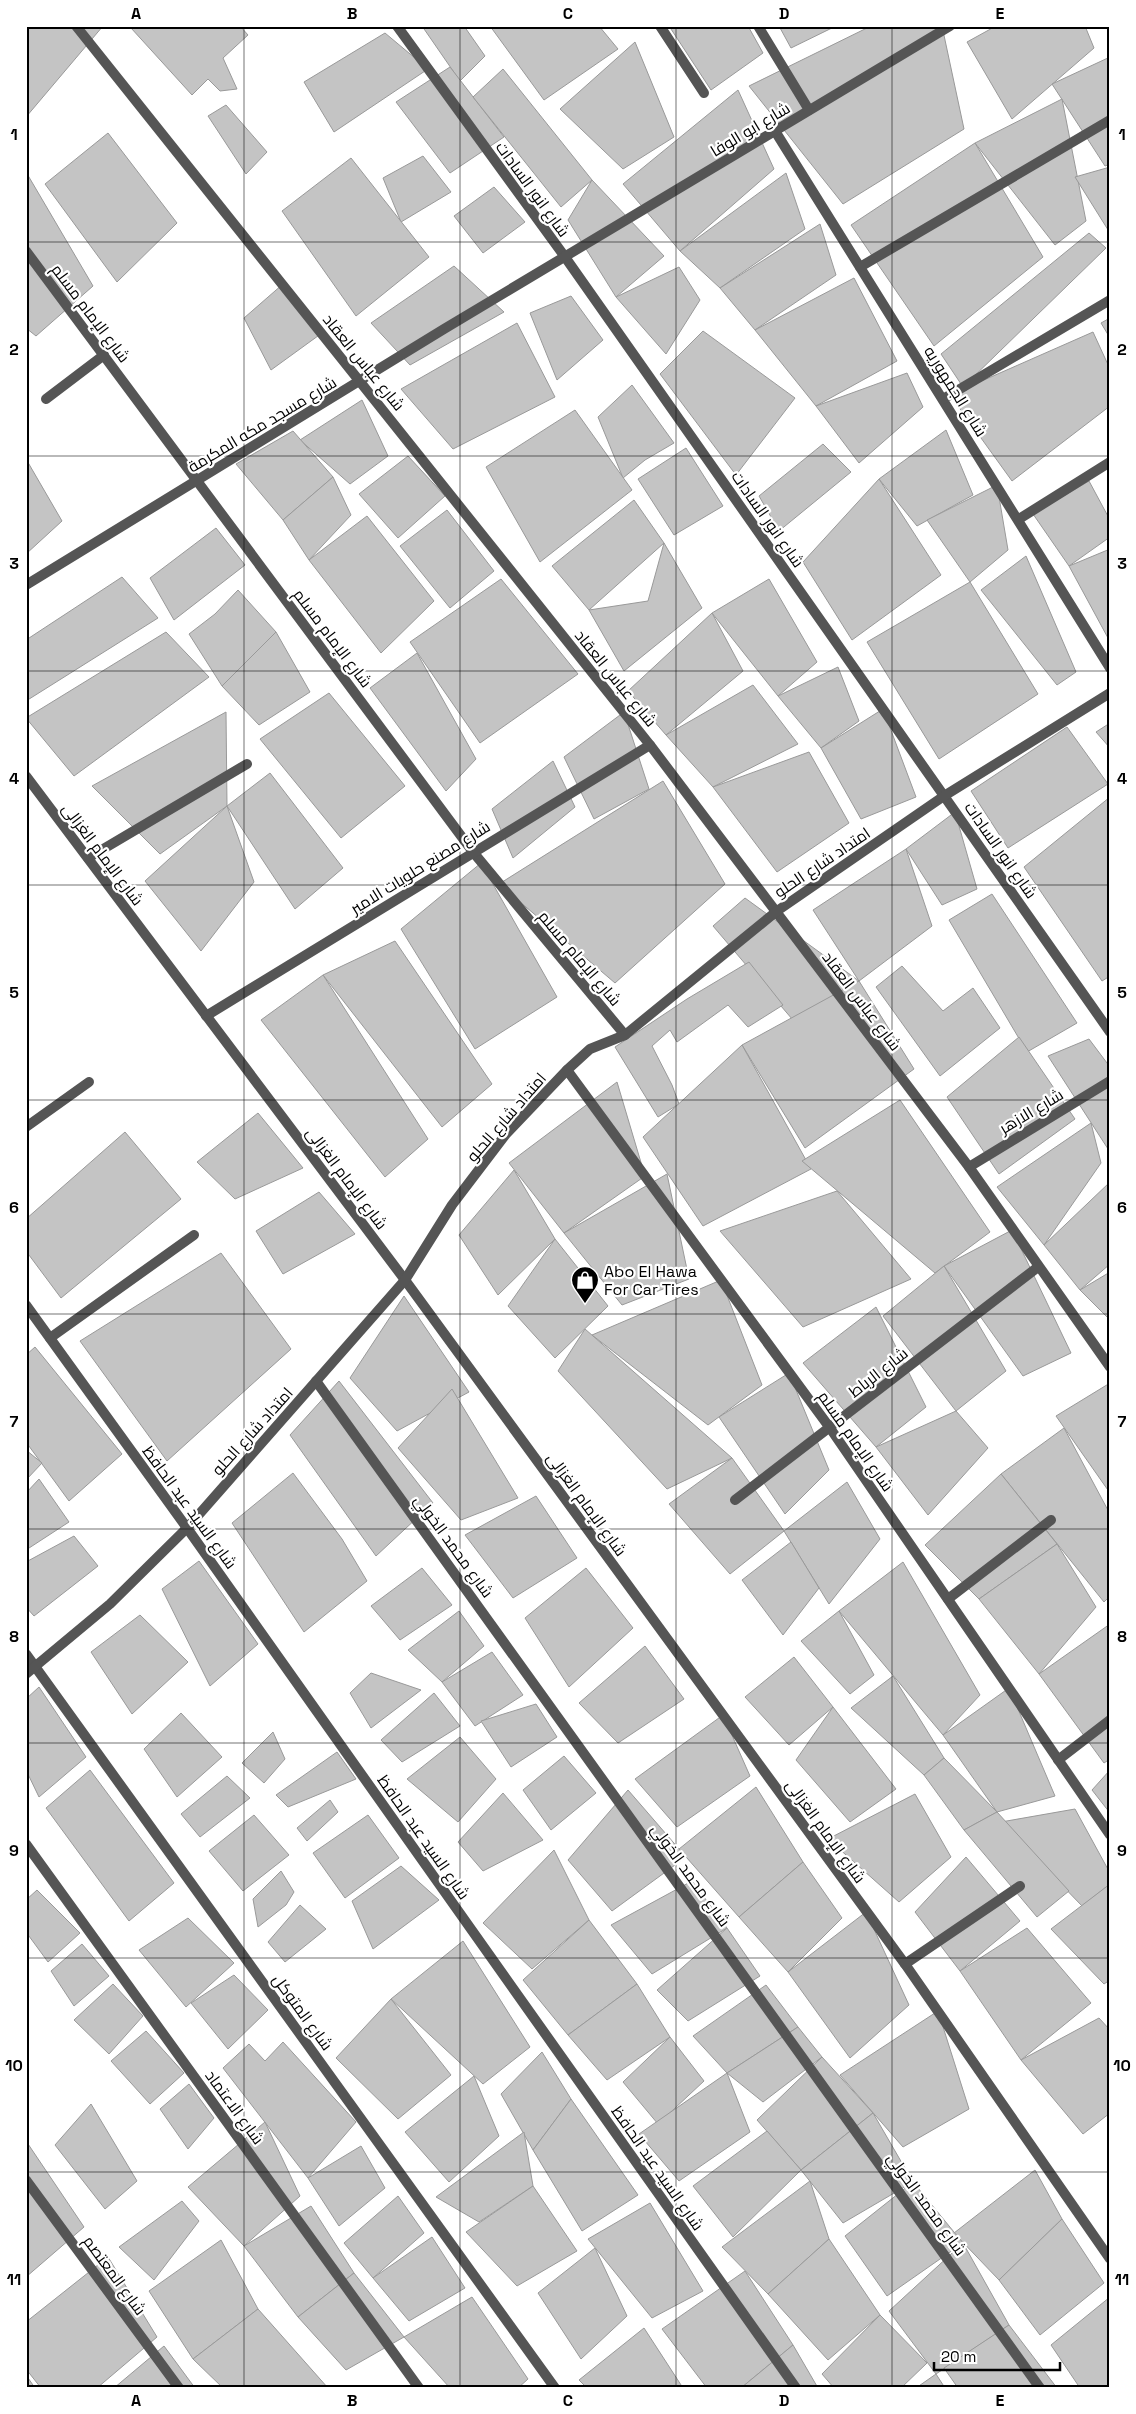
<svg xmlns="http://www.w3.org/2000/svg" width="1136" height="2414" font-family="'Space Grotesk',Cairo,sans-serif">
<style>
.building{fill:#c4c4c4;stroke:#999}
.lines{fill:none;stroke-linecap:round;stroke-linejoin:round}
.lane{stroke:#555;stroke-width:10}
.street{stroke:#555;stroke-width:10}
.grid{fill:none;stroke:#000;stroke-width:1;stroke-opacity:0.55}
.labels{text-anchor:middle;stroke-width:4.5;stroke-linejoin:round;paint-order:stroke}
.street-label{font-size:16px;fill:#000;stroke:#fff}
.poi-label{font-size:16px;fill:#000;stroke:#fff;text-anchor:start}
.neatline{fill:none;stroke:#000;stroke-width:2}
.grid-label{font-size:16px;text-anchor:middle;font-weight:bold;fill:#000}
</style>
<rect width="100%" height="100%" fill="#fff"/>
<g class="building">
<polygon points="26,26 103,26 26,117"/>
<polygon points="134,26 240,26 248,35 223,58 237,89 220,91 208,79 192,95 131,28"/>
<polygon points="422,26 464,26 485,56 460,81"/>
<polygon points="490,26 599,26 618,49 544,100"/>
<polygon points="669,26 748,26 763,53 711,90"/>
<polygon points="779,26 836,26 791,48"/>
<polygon points="871,26 942,26 964,129 843,204 749,86"/>
<polygon points="989,26 1019,26 1003,39"/>
<polygon points="996,26 1085,26 1094,48 1012,119 967,42"/>
<polygon points="385,33 428,69 334,132 304,82"/>
<polygon points="635,42 674,137 623,169 560,109"/>
<polygon points="1110,57 1110,164 1105,166 1052,84"/>
<polygon points="450,67 504,137 450,173 396,102"/>
<polygon points="503,69 592,180 561,207 473,97"/>
<polygon points="738,90 774,169 680,251 623,184"/>
<polygon points="1062,99 1086,221 1055,245 975,143"/>
<polygon points="226,105 267,152 246,174 208,116"/>
<polygon points="108,133 177,223 117,282 45,184"/>
<polygon points="975,143 1043,257 934,346 851,225"/>
<polygon points="423,156 451,192 401,222 383,178"/>
<polygon points="351,158 429,257 356,316 282,211"/>
<polygon points="1110,167 1110,233 1075,177"/>
<polygon points="26,172 93,286 36,336 26,328"/>
<polygon points="786,173 805,229 720,288 680,251"/>
<polygon points="592,180 664,256 616,297 568,220"/>
<polygon points="494,187 525,222 483,253 454,216"/>
<polygon points="820,224 836,275 755,330 720,288"/>
<polygon points="1089,233 1106,248 963,387 941,354"/>
<polygon points="454,266 504,312 410,365 371,323"/>
<polygon points="679,267 700,300 666,354 616,297"/>
<polygon points="854,278 897,361 816,406 755,330"/>
<polygon points="283,284 322,333 271,370 244,318"/>
<polygon points="571,296 603,340 557,380 530,313"/>
<polygon points="1110,318 1110,338 1101,323"/>
<polygon points="517,323 555,397 453,449 401,389"/>
<polygon points="703,331 795,398 736,475 660,374"/>
<polygon points="1093,332 1110,369 1110,406 1012,481 950,395"/>
<polygon points="907,373 923,407 859,463 816,406"/>
<polygon points="632,385 674,443 645,460 623,478 598,417"/>
<polygon points="362,400 388,456 350,484 300,440"/>
<polygon points="575,410 632,490 540,562 486,467"/>
<polygon points="946,430 973,495 917,526 879,479"/>
<polygon points="293,431 333,477 283,520 236,464"/>
<polygon points="823,444 851,472 779,531 759,496"/>
<polygon points="686,448 723,506 674,535 638,479"/>
<polygon points="408,456 445,496 398,538 359,494"/>
<polygon points="26,459 62,521 26,554"/>
<polygon points="333,477 351,515 309,560 283,520"/>
<polygon points="879,479 941,575 852,640 803,562"/>
<polygon points="1089,481 1110,520 1110,537 1069,566 1033,514"/>
<polygon points="997,485 1008,550 970,582 927,520"/>
<polygon points="634,500 664,543 589,610 552,566"/>
<polygon points="447,510 494,571 450,608 400,546"/>
<polygon points="367,516 434,601 381,653 309,560"/>
<polygon points="216,528 245,565 174,620 150,578"/>
<polygon points="664,543 702,608 624,671 589,610 648,601"/>
<polygon points="1110,549 1110,637 1108,638 1069,566"/>
<polygon points="1026,556 1076,672 1057,685 981,590"/>
<polygon points="122,577 158,618 26,701 26,640"/>
<polygon points="501,579 578,674 480,743 410,642"/>
<polygon points="769,579 817,662 778,696 712,613"/>
<polygon points="970,582 1038,694 939,759 867,642"/>
<polygon points="238,590 276,632 222,686 189,634 215,614"/>
<polygon points="712,613 743,671 666,735 628,691"/>
<polygon points="166,632 209,677 74,776 26,718"/>
<polygon points="276,632 310,692 259,725 222,686"/>
<polygon points="417,653 476,759 446,791 370,688"/>
<polygon points="838,667 859,721 821,748 778,696"/>
<polygon points="753,685 798,744 713,787 666,735"/>
<polygon points="329,693 405,786 341,838 260,739"/>
<polygon points="883,709 916,797 861,819 821,748"/>
<polygon points="226,712 227,806 160,854 92,786"/>
<polygon points="624,712 649,789 594,819 564,757"/>
<polygon points="1110,723 1110,748 1096,732"/>
<polygon points="1067,727 1108,784 1008,848 971,791"/>
<polygon points="809,752 849,823 777,872 713,787"/>
<polygon points="553,761 575,807 513,858 492,809"/>
<polygon points="270,773 343,868 295,909 227,806"/>
<polygon points="663,781 725,884 615,983 499,884"/>
<polygon points="1110,797 1110,976 1102,981 1024,867"/>
<polygon points="227,806 254,882 201,951 145,881"/>
<polygon points="955,812 977,889 942,905 906,849"/>
<polygon points="906,849 932,926 859,981 813,910"/>
<polygon points="481,863 557,997 475,1049 401,929"/>
<polygon points="992,894 1077,1023 1027,1052 949,920"/>
<polygon points="745,898 859,981 798,1026 713,926"/>
<polygon points="395,941 492,1084 442,1127 323,975"/>
<polygon points="749,962 783,1005 748,1027 728,1005 677,1042 670,1030 652,1046 672,1085 679,1104 658,1117 615,1047 687,999"/>
<polygon points="902,966 943,1011 973,988 1000,1028 940,1076 876,987"/>
<polygon points="323,975 428,1139 385,1177 261,1020"/>
<polygon points="859,981 914,1069 805,1148 742,1045"/>
<polygon points="1019,1037 1075,1119 999,1174 947,1097"/>
<polygon points="1089,1039 1110,1067 1110,1152 1048,1056"/>
<polygon points="742,1045 811,1169 703,1226 643,1137"/>
<polygon points="617,1082 645,1176 564,1233 509,1163"/>
<polygon points="900,1100 990,1232 935,1273 802,1161"/>
<polygon points="258,1113 303,1168 235,1199 197,1162"/>
<polygon points="1091,1123 1101,1163 1044,1245 997,1187"/>
<polygon points="125,1132 181,1199 61,1298 26,1251 26,1219"/>
<polygon points="514,1170 555,1239 498,1295 459,1235"/>
<polygon points="667,1174 689,1279 622,1305 564,1233"/>
<polygon points="1110,1182 1110,1264 1080,1290 1044,1245"/>
<polygon points="837,1191 911,1279 803,1327 720,1231"/>
<polygon points="319,1192 355,1234 283,1274 256,1231"/>
<polygon points="1012,1230 1071,1353 1023,1376 944,1266"/>
<polygon points="555,1239 608,1306 555,1358 508,1306"/>
<polygon points="221,1253 291,1349 167,1461 80,1341"/>
<polygon points="944,1266 1006,1371 956,1411 883,1316"/>
<polygon points="1110,1272 1110,1320 1080,1290"/>
<polygon points="721,1280 762,1385 708,1425 592,1335"/>
<polygon points="404,1296 469,1392 397,1431 350,1378"/>
<polygon points="876,1307 926,1407 876,1447 803,1363"/>
<polygon points="585,1329 732,1458 667,1489 558,1371"/>
<polygon points="35,1347 122,1454 69,1501 26,1442 26,1355"/>
<polygon points="789,1373 829,1470 785,1514 719,1417"/>
<polygon points="339,1381 433,1503 376,1556 290,1435"/>
<polygon points="1110,1383 1110,1493 1056,1416"/>
<polygon points="452,1389 518,1498 461,1520 398,1448"/>
<polygon points="956,1411 988,1448 928,1515 876,1447"/>
<polygon points="1064,1428 1110,1514 1110,1596 1104,1602 1001,1474"/>
<polygon points="26,1450 42,1463 26,1480"/>
<polygon points="732,1458 784,1531 730,1574 669,1504"/>
<polygon points="293,1473 342,1539 367,1581 304,1632 232,1523"/>
<polygon points="1001,1474 1057,1544 979,1599 925,1545"/>
<polygon points="39,1479 69,1522 26,1550 26,1493"/>
<polygon points="847,1482 880,1539 829,1604 784,1531"/>
<polygon points="536,1496 577,1558 513,1598 465,1535"/>
<polygon points="74,1536 98,1566 34,1616 26,1607 26,1562"/>
<polygon points="791,1542 819,1588 783,1635 742,1580"/>
<polygon points="1057,1544 1096,1607 1039,1674 979,1599"/>
<polygon points="199,1561 258,1644 210,1686 162,1589"/>
<polygon points="903,1562 980,1695 943,1735 839,1611"/>
<polygon points="422,1568 452,1605 400,1640 371,1606"/>
<polygon points="586,1568 633,1628 569,1687 525,1618"/>
<polygon points="459,1611 484,1646 442,1682 408,1650"/>
<polygon points="839,1611 874,1675 850,1694 801,1641"/>
<polygon points="140,1615 188,1662 132,1714 91,1652"/>
<polygon points="1110,1624 1110,1759 1104,1763 1039,1674"/>
<polygon points="645,1646 684,1699 618,1743 579,1703"/>
<polygon points="492,1652 523,1695 475,1726 442,1682"/>
<polygon points="794,1657 833,1707 789,1745 745,1697"/>
<polygon points="371,1673 421,1690 371,1728 350,1693"/>
<polygon points="893,1676 944,1758 924,1775 851,1708"/>
<polygon points="39,1687 86,1757 39,1797 26,1770 26,1699"/>
<polygon points="1009,1688 1055,1796 997,1812 943,1735"/>
<polygon points="434,1693 460,1726 402,1762 381,1740"/>
<polygon points="536,1704 557,1737 511,1767 481,1721"/>
<polygon points="833,1707 896,1789 850,1822 796,1760"/>
<polygon points="181,1713 222,1757 177,1797 144,1749"/>
<polygon points="723,1715 750,1776 677,1827 635,1779"/>
<polygon points="273,1732 285,1759 264,1783 242,1763"/>
<polygon points="460,1737 496,1779 458,1822 407,1779"/>
<polygon points="337,1752 356,1779 288,1807 276,1795"/>
<polygon points="564,1756 596,1793 551,1830 523,1790"/>
<polygon points="944,1758 997,1812 964,1830 924,1775"/>
<polygon points="90,1770 174,1883 129,1921 46,1808"/>
<polygon points="1110,1770 1110,1813 1092,1790"/>
<polygon points="227,1776 250,1798 200,1837 181,1814"/>
<polygon points="756,1787 803,1862 739,1917 679,1849"/>
<polygon points="628,1790 686,1857 612,1911 568,1860"/>
<polygon points="503,1793 543,1840 483,1871 458,1842"/>
<polygon points="915,1794 951,1857 899,1902 828,1839"/>
<polygon points="330,1800 338,1812 307,1841 297,1828"/>
<polygon points="1075,1809 1110,1873 1110,1884 1082,1906 1001,1822"/>
<polygon points="997,1812 1069,1891 1037,1917 964,1830"/>
<polygon points="254,1815 289,1855 243,1891 209,1851"/>
<polygon points="368,1815 399,1858 345,1898 313,1853"/>
<polygon points="554,1850 589,1920 532,1969 483,1923"/>
<polygon points="966,1857 1020,1921 960,1971 915,1912"/>
<polygon points="803,1862 842,1918 788,1972 739,1917"/>
<polygon points="401,1866 439,1900 373,1949 352,1901"/>
<polygon points="281,1871 294,1892 286,1905 258,1927 253,1899"/>
<polygon points="692,1881 727,1928 652,1974 611,1925"/>
<polygon points="1110,1884 1110,1980 1104,1984 1051,1929"/>
<polygon points="37,1890 80,1933 48,1962 26,1932 26,1900"/>
<polygon points="300,1905 326,1929 285,1962 268,1942"/>
<polygon points="866,1912 909,2005 850,2058 788,1972"/>
<polygon points="188,1918 234,1963 186,2007 139,1950"/>
<polygon points="589,1920 637,1984 568,2035 523,1980"/>
<polygon points="727,1928 760,1976 688,2021 657,1990"/>
<polygon points="1027,1928 1091,2003 1021,2060 960,1971"/>
<polygon points="463,1941 530,2047 483,2084 391,1999"/>
<polygon points="82,1944 109,1976 74,2006 51,1971"/>
<polygon points="234,1975 268,2010 228,2049 191,2003"/>
<polygon points="113,1984 143,2016 109,2054 74,2020"/>
<polygon points="637,1984 670,2037 607,2080 568,2035"/>
<polygon points="766,1985 798,2027 727,2073 693,2036"/>
<polygon points="391,1999 451,2075 398,2119 336,2058"/>
<polygon points="938,2011 969,2109 903,2147 840,2075"/>
<polygon points="1099,2018 1110,2030 1110,2113 1083,2134 1021,2060"/>
<polygon points="798,2027 822,2057 763,2102 727,2073"/>
<polygon points="146,2031 184,2073 150,2104 111,2061"/>
<polygon points="670,2037 704,2081 658,2124 623,2082"/>
<polygon points="283,2042 356,2122 308,2178 223,2068 249,2044 265,2061"/>
<polygon points="542,2052 571,2099 533,2150 501,2094"/>
<polygon points="822,2057 873,2113 801,2170 757,2120"/>
<polygon points="727,2073 750,2132 679,2181 639,2134"/>
<polygon points="474,2076 499,2136 449,2182 405,2132"/>
<polygon points="189,2084 214,2118 188,2149 160,2109"/>
<polygon points="571,2099 638,2195 582,2231 533,2150"/>
<polygon points="91,2104 137,2181 105,2209 55,2145"/>
<polygon points="873,2113 913,2182 843,2223 801,2170"/>
<polygon points="265,2122 300,2196 244,2246 188,2187"/>
<polygon points="767,2131 801,2170 733,2237 693,2186"/>
<polygon points="524,2132 533,2186 479,2222 436,2197"/>
<polygon points="26,2141 84,2227 26,2277"/>
<polygon points="361,2146 385,2188 339,2226 308,2178"/>
<polygon points="1035,2170 1062,2219 999,2280 954,2233"/>
<polygon points="810,2181 829,2239 768,2294 722,2247"/>
<polygon points="913,2182 963,2243 887,2296 845,2236"/>
<polygon points="533,2186 577,2251 517,2286 466,2232"/>
<polygon points="398,2196 424,2233 373,2278 344,2243"/>
<polygon points="182,2201 199,2221 154,2280 119,2247"/>
<polygon points="650,2203 703,2291 652,2318 588,2239"/>
<polygon points="311,2206 354,2273 298,2317 244,2246"/>
<polygon points="1062,2219 1104,2283 1040,2335 999,2280"/>
<polygon points="432,2237 465,2288 409,2321 373,2278"/>
<polygon points="829,2239 880,2315 828,2360 768,2294"/>
<polygon points="221,2240 258,2309 193,2359 149,2291"/>
<polygon points="963,2243 1009,2325 936,2374 889,2311"/>
<polygon points="595,2248 627,2316 581,2359 538,2293"/>
<polygon points="108,2257 157,2337 97,2388 41,2388 26,2369 26,2322"/>
<polygon points="745,2271 793,2345 741,2388 707,2388 662,2329"/>
<polygon points="354,2273 404,2337 346,2370 298,2317"/>
<polygon points="472,2297 528,2379 518,2388 450,2388 404,2337"/>
<polygon points="1110,2297 1110,2387 1080,2388 1051,2345"/>
<polygon points="258,2309 328,2388 223,2388 193,2359"/>
<polygon points="880,2315 927,2363 901,2388 834,2388 822,2374"/>
<polygon points="1009,2325 1057,2388 958,2388 944,2368"/>
<polygon points="644,2328 683,2388 587,2388 579,2380"/>
<polygon points="793,2345 818,2388 741,2388"/>
<polygon points="164,2346 195,2388 114,2388"/>
<polygon points="936,2374 945,2388 916,2388"/>
<polygon points="26,2375 35,2388 26,2388"/>
</g>
<g class="lines">
<g class="lane">
<polyline points="660,26 704,93"/>
<polyline points="46,399 104,355"/>
</g>
<g class="street">
<polyline points="76,26 650,745 969,1167 1110,1367"/>
<polyline points="397,26 565,257 1110,1032"/>
<polyline points="758,26 809,110"/>
<polyline points="775,131 1110,668"/>
<polyline points="26,251 473,852 625,1035"/>
<polyline points="860,267 1110,120"/>
<polyline points="943,399 1110,300"/>
<polyline points="1019,519 1110,462"/>
<polyline points="26,585 444,329 950,26"/>
<polyline points="26,776 405,1280 905,1964 1110,2259"/>
<polyline points="88,858 247,764"/>
<polyline points="206,1016 650,745"/>
<polyline points="567,1070 830,1428 1110,1835"/>
<polyline points="26,1127 89,1082"/>
<polyline points="969,1167 1110,1081"/>
<polyline points="26,1305 187,1528 796,2388"/>
<polyline points="50,1338 194,1235"/>
<polyline points="316,1381 1040,2388"/>
<polyline points="735,1500 1038,1267"/>
<polyline points="948,1599 1051,1520"/>
<polyline points="26,1654 555,2388"/>
<polyline points="26,1674 110,1604 187,1528 405,1280 452,1205 506,1134 567,1070 590,1049 625,1035 777,911 944,796 1110,693"/>
<polyline points="1058,1760 1110,1720"/>
<polyline points="26,1844 419,2388"/>
<polyline points="905,1964 1020,1886"/>
<polyline points="26,2180 179,2388"/>
</g>
</g>
<path class="grid" d="M 244,26 L 244,2388M 460,26 L 460,2388M 676,26 L 676,2388M 892,26 L 892,2388M 26,242 L 1110,242M 26,456 L 1110,456M 26,671 L 1110,671M 26,885 L 1110,885M 26,1100 L 1110,1100M 26,1314 L 1110,1314M 26,1529 L 1110,1529M 26,1743 L 1110,1743M 26,1958 L 1110,1958M 26,2172 L 1110,2172"/>
<defs>
<g id="shop-pin" transform="scale(1.4375)"><path d="M0 17L-7.5 6A9.5 9.5 0 1 1 7.5 6Z" fill="#000" stroke="#fff"/><path d="M-5-2.5h2.3a2.7 3.5 0 0 1 5.4 0H5L5.5 6h-11ZM-1.5-2.5h3a1.5 2.3 0 0 0-3 0Z" fill="#fff"/></g>
</defs>
<g fill-rule="evenodd">
<use href="#shop-pin" x="585" y="1280"/>
</g>
<g class="labels">
<g class="street-label">
<text transform="translate(750 129) rotate(-31)" y="6">شارع ابو الوفا</text>
<text transform="translate(533 189) rotate(54)" y="6">شارع انور السادات</text>
<text transform="translate(91 313) rotate(53)" y="6">شارع الإمام مسلم</text>
<text transform="translate(364 362) rotate(51)" y="6">شارع عباس العقاد</text>
<text transform="translate(956 391) rotate(58)" y="6">شارع الجمهوريه</text>
<text transform="translate(262 424) rotate(-31)" y="6">شارع مسجد مكه المكرمة</text>
<text transform="translate(768 519) rotate(55)" y="6">شارع انور السادات</text>
<text transform="translate(333 638) rotate(53)" y="6">شارع الإمام مسلم</text>
<text transform="translate(616 678) rotate(51)" y="6">شارع عباس العقاد</text>
<text transform="translate(1001 850) rotate(55)" y="6">شارع انور السادات</text>
<text transform="translate(103 854) rotate(53)" y="6">شارع الإمام الغزالى</text>
<text transform="translate(822 862) rotate(-34)" y="6">امتداد شارع الحلو</text>
<text transform="translate(420 867) rotate(-32)" y="6">شارع مصنع حلويات الامير</text>
<text transform="translate(580 958) rotate(50)" y="6">شارع الإمام مسلم</text>
<text transform="translate(862 1001) rotate(53)" y="6">شارع عباس العقاد</text>
<text transform="translate(1031 1111) rotate(-31)" y="6">شارع الازهر</text>
<text transform="translate(506 1117) rotate(-49)" y="6">امتداد شارع الحلو</text>
<text transform="translate(347 1178) rotate(53)" y="6">شارع الإمام الغزالى</text>
<text transform="translate(878 1372) rotate(-38)" y="6">شارع الرباط</text>
<text transform="translate(252 1431) rotate(-48)" y="6">امتداد شارع الحلو</text>
<text transform="translate(856 1441) rotate(55)" y="6">شارع الإمام مسلم</text>
<text transform="translate(587 1504) rotate(54)" y="6">شارع الإمام الغزالى</text>
<text transform="translate(190 1507) rotate(54)" y="6">شارع السيد عبد الحافظ</text>
<text transform="translate(454 1546) rotate(54)" y="6">شارع محمد الخولي</text>
<text transform="translate(826 1831) rotate(54)" y="6">شارع الإمام الغزالى</text>
<text transform="translate(424 1837) rotate(55)" y="6">شارع السيد عبد الحافظ</text>
<text transform="translate(691 1875) rotate(54)" y="6">شارع محمد الخولي</text>
<text transform="translate(303 2012) rotate(54)" y="6">شارع المتوكل</text>
<text transform="translate(235 2107) rotate(54)" y="6">شارع الاعتماد</text>
<text transform="translate(658 2168) rotate(55)" y="6">شارع السيد عبد الحافظ</text>
<text transform="translate(927 2204) rotate(54)" y="6">شارع محمد الخولي</text>
<text transform="translate(115 2275) rotate(54)" y="6">شارع المعتصم</text>
</g>
<g class="poi-label">
<text x="604" y="1277">Abo El Hawa<tspan x="604" dy="18">For Car Tires</tspan></text>
</g>
</g>
<rect width="1136" height="2414" fill="none" stroke="#ffffff" stroke-width="55"/>
<path d="M934 2362v8h126v-8" fill="none" stroke="#000000" stroke-width="2.5"/>
<text x="941" y="2362" font-size="15" fill="#000000" stroke="#ffffff" stroke-width="4" paint-order="stroke">20 m</text>
<rect x="28" y="28" width="1080" height="2358" class="neatline"/>
<g class="grid-label">
<text x="136" y="19">A</text>
<text x="352" y="19">B</text>
<text x="568" y="19">C</text>
<text x="784" y="19">D</text>
<text x="1000" y="19">E</text>
<text x="14" y="140">1</text>
<text x="1122" y="140">1</text>
<text x="14" y="355">2</text>
<text x="1122" y="355">2</text>
<text x="14" y="569">3</text>
<text x="1122" y="569">3</text>
<text x="14" y="784">4</text>
<text x="1122" y="784">4</text>
<text x="14" y="998">5</text>
<text x="1122" y="998">5</text>
<text x="14" y="1213">6</text>
<text x="1122" y="1213">6</text>
<text x="14" y="1427">7</text>
<text x="1122" y="1427">7</text>
<text x="14" y="1642">8</text>
<text x="1122" y="1642">8</text>
<text x="14" y="1856">9</text>
<text x="1122" y="1856">9</text>
<text x="14" y="2071">10</text>
<text x="1122" y="2071">10</text>
<text x="14" y="2285">11</text>
<text x="1122" y="2285">11</text>
<text x="136" y="2406">A</text>
<text x="352" y="2406">B</text>
<text x="568" y="2406">C</text>
<text x="784" y="2406">D</text>
<text x="1000" y="2406">E</text>
</g>
</svg>
